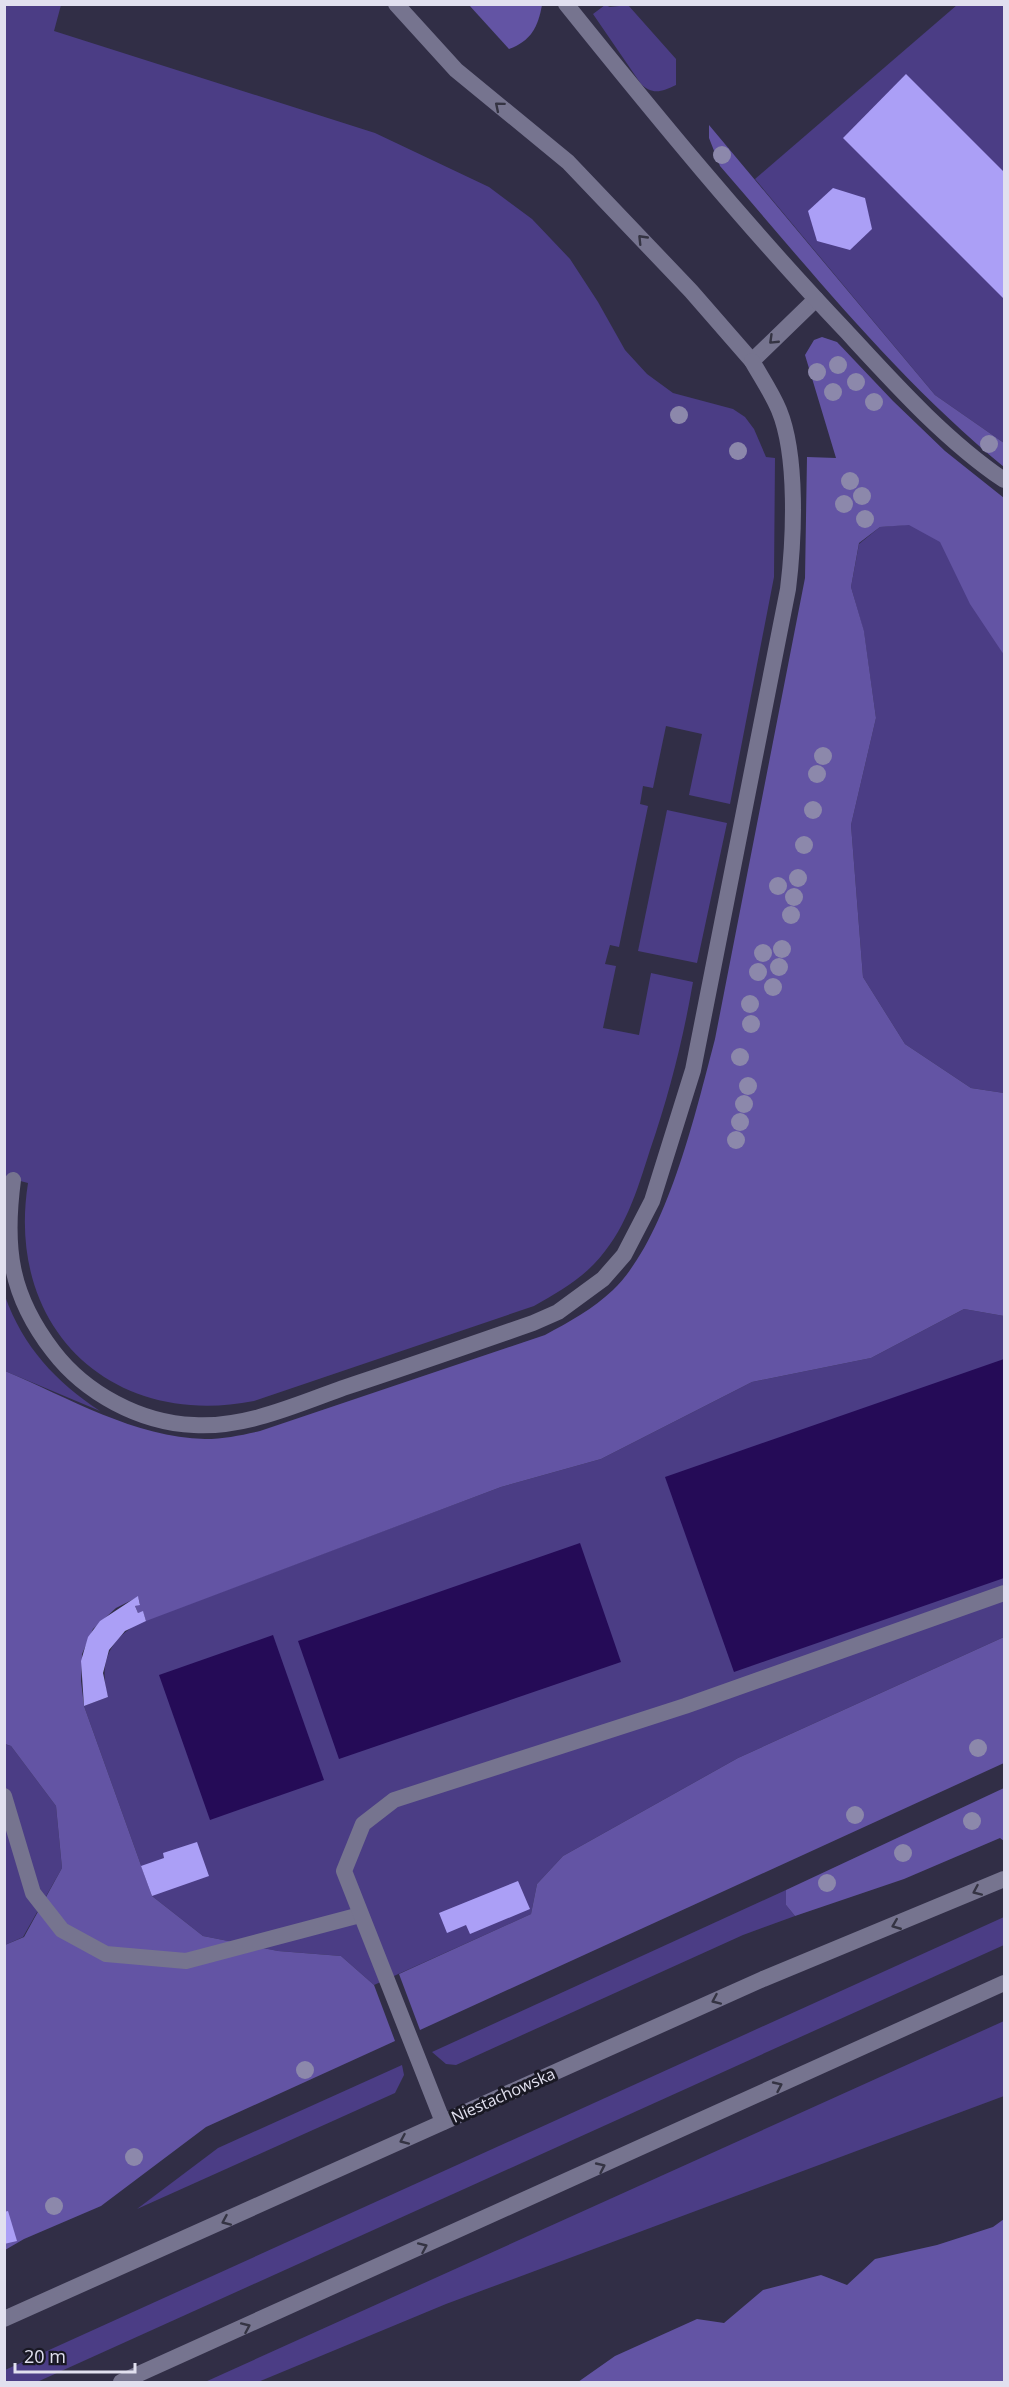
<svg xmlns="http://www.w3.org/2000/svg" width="1009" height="2387" font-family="'Open Sans',sans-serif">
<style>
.green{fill:#4b3d85}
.forest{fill:#6354a4}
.water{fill:#250b57}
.building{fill:#ab9ff6}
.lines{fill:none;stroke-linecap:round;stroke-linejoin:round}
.service{stroke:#76748f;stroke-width:16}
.minor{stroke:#76748f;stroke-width:16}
.secondary{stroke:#76748f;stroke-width:16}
.tree{fill:#8c88ab}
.oneway{stroke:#353443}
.labels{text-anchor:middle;stroke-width:6;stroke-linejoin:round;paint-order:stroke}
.street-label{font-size:16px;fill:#e1e0ef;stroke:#191823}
</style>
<rect width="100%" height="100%" fill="#312e46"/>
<g class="green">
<path d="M 4,5 L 61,5 L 54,31 L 375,133 L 489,187 L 532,219 L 570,259 L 598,302 L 625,350 L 647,374 L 673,393 L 733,409 L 745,417 L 754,429 L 766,457 L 775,458 L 774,577 L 730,804 L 689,795 L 702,734 L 666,726 L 653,788 L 643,786 L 640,804 L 648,806 L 619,947 L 610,945 L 605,964 L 616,966 L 603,1028 L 639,1035 L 651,973 L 693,982 C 683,1040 669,1095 650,1150 C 637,1191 625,1232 594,1264 C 577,1282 555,1294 534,1306 L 254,1401 C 111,1429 5,1328 28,1183 L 5,1177 Z"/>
<path d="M 605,5 L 610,7 L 628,5 L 676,59 L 676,85 C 662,92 652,95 641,84 L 593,14 Z"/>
<polygon points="957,5 1004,5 1004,443 935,395 755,179"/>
<polygon points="945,500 999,646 1004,655 1004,1093 971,1088 905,1044 863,977 851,825 876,718 864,632 851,587 859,544 880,527 904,525"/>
<polygon points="667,810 727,823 697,963 638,951"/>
<path d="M 5,1296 C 23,1347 56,1382 100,1411 L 5,1371 Z"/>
<path d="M 964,1309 L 1004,1316 L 1004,1637 L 738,1758 L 563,1856 L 537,1884 L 531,1914 L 374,1985 L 341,1956 L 278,1951 L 203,1936 L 152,1896 L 84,1706 L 108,1697 C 98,1663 110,1638 141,1622 L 501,1487 L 601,1459 L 752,1382 L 871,1358 Z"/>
<polygon points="4,1744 11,1746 56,1806 62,1868 23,1937 5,1945"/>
<polygon points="786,1890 786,1905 795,1916 743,1935 456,2065 446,2064 432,2052"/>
<polygon points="1004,1917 1004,1945 37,2382 5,2382 5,2370"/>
<polygon points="1004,2021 1004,2096 446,2304 258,2382 205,2382"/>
<polygon points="402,2065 404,2075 395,2093 137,2209 218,2148"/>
</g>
<g class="forest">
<path d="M 469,5 L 542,5 C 538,27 531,41 509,49 Z"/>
<path d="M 709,125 L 935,395 L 1004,443 L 1004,467 C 897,379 810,270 720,166 L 709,138 Z"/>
<path d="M 822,337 L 837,342 L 893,401 L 945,451 L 1004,498 L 1004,655 L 970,604 L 940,542 L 909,525 L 880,527 L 859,543 L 851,587 L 864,631 L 876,718 L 851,825 L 863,977 L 905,1044 L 971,1088 L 1004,1093 L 1004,1316 L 964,1309 L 871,1358 L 752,1382 L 601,1459 L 501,1487 L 146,1621 L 143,1612 L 138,1613 L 135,1606 L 140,1604 L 138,1597 L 116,1608 L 93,1629 L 82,1654 L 81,1681 L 84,1706 L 152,1896 L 203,1936 L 278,1951 L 341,1956 L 374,1985 L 395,2041 L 206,2127 L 101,2206 L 24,2239 L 5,2250 L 5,1945 L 24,1937 L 62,1868 L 56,1806 L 11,1746 L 5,1744 L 5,1371 C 67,1397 136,1438 205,1439 C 224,1439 242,1435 260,1431 L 545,1335 C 569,1322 593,1309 613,1290 C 667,1238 696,1111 715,1039 L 805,578 L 807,457 L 836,458 L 805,355 L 814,340 Z"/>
<polygon points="1004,1637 1004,1763 420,2030 399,1974 531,1914 537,1884 563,1856 738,1758"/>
<polygon points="1004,1788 1004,1841 1000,1838 904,1879 795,1916 786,1905 786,1890"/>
<polygon points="1004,2219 1004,2382 578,2382 615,2356 697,2319 724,2323 763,2290 821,2275 847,2285 875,2259 937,2245 993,2227"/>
</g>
<g class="water">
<polygon points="1004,1359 1004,1578 734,1672 665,1477"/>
<polygon points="580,1543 621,1662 339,1759 298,1641"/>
<polygon points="273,1635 324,1780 210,1820 159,1675"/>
</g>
<g class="building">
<polygon points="906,74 1004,172 1004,299 843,138"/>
<polygon points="833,188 865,198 872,229 850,250 817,241 808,211"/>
<polygon points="138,1596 140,1605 135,1606 138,1613 143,1611 146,1621 125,1631 109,1650 103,1673 108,1697 84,1706 81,1661 88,1637 100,1621"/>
<polygon points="197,1842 209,1876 152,1896 141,1866 164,1858 163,1853"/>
<polygon points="518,1881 530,1909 470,1934 466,1925 447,1933 439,1913"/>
<polygon points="8,2211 17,2241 4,2244 4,2212"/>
</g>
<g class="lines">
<g class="service">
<polyline points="396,4 456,70 568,162 691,291 752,361 816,299"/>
<path d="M 13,1180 C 4,1248 10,1295 53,1351 C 85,1393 140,1423 194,1425 C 245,1428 296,1405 343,1388 C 407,1367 470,1345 533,1323 L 558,1312 L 603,1279 L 624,1255 L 652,1201 L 693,1070 L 788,589 C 794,540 798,456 779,410 C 772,393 761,377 752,361"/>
<polyline points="4,1796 33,1893 62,1930 106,1954 186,1961 360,1915"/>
<polyline points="443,2122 344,1871 363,1824 394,1800 685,1706 1004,1593"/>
</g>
<path class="minor" d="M 566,4 C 656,116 747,227 846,331 C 894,383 945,440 1004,480"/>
<g class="secondary">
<polyline points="4,2319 763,1979 1004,1879"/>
<polyline points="121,2382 1004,1983"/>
</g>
</g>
<g class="tree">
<circle cx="722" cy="155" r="9"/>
<circle cx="838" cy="365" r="9"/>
<circle cx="817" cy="372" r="9"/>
<circle cx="856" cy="382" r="9"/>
<circle cx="833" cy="392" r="9"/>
<circle cx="874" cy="402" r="9"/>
<circle cx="679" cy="415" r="9"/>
<circle cx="989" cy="444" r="9"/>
<circle cx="738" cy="451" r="9"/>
<circle cx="850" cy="481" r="9"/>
<circle cx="862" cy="496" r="9"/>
<circle cx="844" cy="504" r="9"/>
<circle cx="865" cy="519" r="9"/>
<circle cx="823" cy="756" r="9"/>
<circle cx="817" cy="774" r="9"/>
<circle cx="813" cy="810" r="9"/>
<circle cx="804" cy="845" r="9"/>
<circle cx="798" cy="878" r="9"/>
<circle cx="778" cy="886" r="9"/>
<circle cx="794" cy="897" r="9"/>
<circle cx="791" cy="915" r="9"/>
<circle cx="782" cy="949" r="9"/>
<circle cx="763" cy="953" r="9"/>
<circle cx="779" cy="967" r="9"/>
<circle cx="758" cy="972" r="9"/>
<circle cx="773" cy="987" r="9"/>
<circle cx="750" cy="1004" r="9"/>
<circle cx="751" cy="1024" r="9"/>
<circle cx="740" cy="1057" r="9"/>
<circle cx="748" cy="1086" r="9"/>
<circle cx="744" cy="1104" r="9"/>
<circle cx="740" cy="1122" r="9"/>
<circle cx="736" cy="1140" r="9"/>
<circle cx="978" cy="1748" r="9"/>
<circle cx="855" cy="1815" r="9"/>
<circle cx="972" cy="1821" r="9"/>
<circle cx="903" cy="1853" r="9"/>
<circle cx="827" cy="1883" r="9"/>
<circle cx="305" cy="2070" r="9"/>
<circle cx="134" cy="2157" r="9"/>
<circle cx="54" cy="2206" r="9"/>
</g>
<defs><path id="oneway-chevron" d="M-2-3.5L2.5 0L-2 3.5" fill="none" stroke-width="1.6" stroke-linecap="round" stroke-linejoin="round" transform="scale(1.5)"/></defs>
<g class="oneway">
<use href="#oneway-chevron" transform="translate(499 106) rotate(-140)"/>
<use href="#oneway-chevron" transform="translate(642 239) rotate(-134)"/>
<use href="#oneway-chevron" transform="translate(773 340) rotate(136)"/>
<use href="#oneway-chevron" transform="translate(977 1891) rotate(156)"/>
<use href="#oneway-chevron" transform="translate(896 1925) rotate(158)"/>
<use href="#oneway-chevron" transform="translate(716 2000) rotate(156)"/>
<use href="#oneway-chevron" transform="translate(778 2086) rotate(-25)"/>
<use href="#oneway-chevron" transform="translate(404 2140) rotate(156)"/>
<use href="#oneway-chevron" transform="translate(601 2167) rotate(-25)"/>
<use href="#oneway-chevron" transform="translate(226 2221) rotate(156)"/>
<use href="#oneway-chevron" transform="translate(423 2247) rotate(-24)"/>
<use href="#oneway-chevron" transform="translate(246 2327) rotate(-24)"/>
</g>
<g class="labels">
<g class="street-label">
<text transform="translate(503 2095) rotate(-24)" y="6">Niestachowska</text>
</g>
</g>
<rect width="1009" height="2387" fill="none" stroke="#e1e0ef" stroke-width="12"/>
<path d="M15 2363v9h120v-9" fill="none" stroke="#e1e0ef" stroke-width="3"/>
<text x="24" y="2363" font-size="18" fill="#e1e0ef" stroke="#191823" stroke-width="4.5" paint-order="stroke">20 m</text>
</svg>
